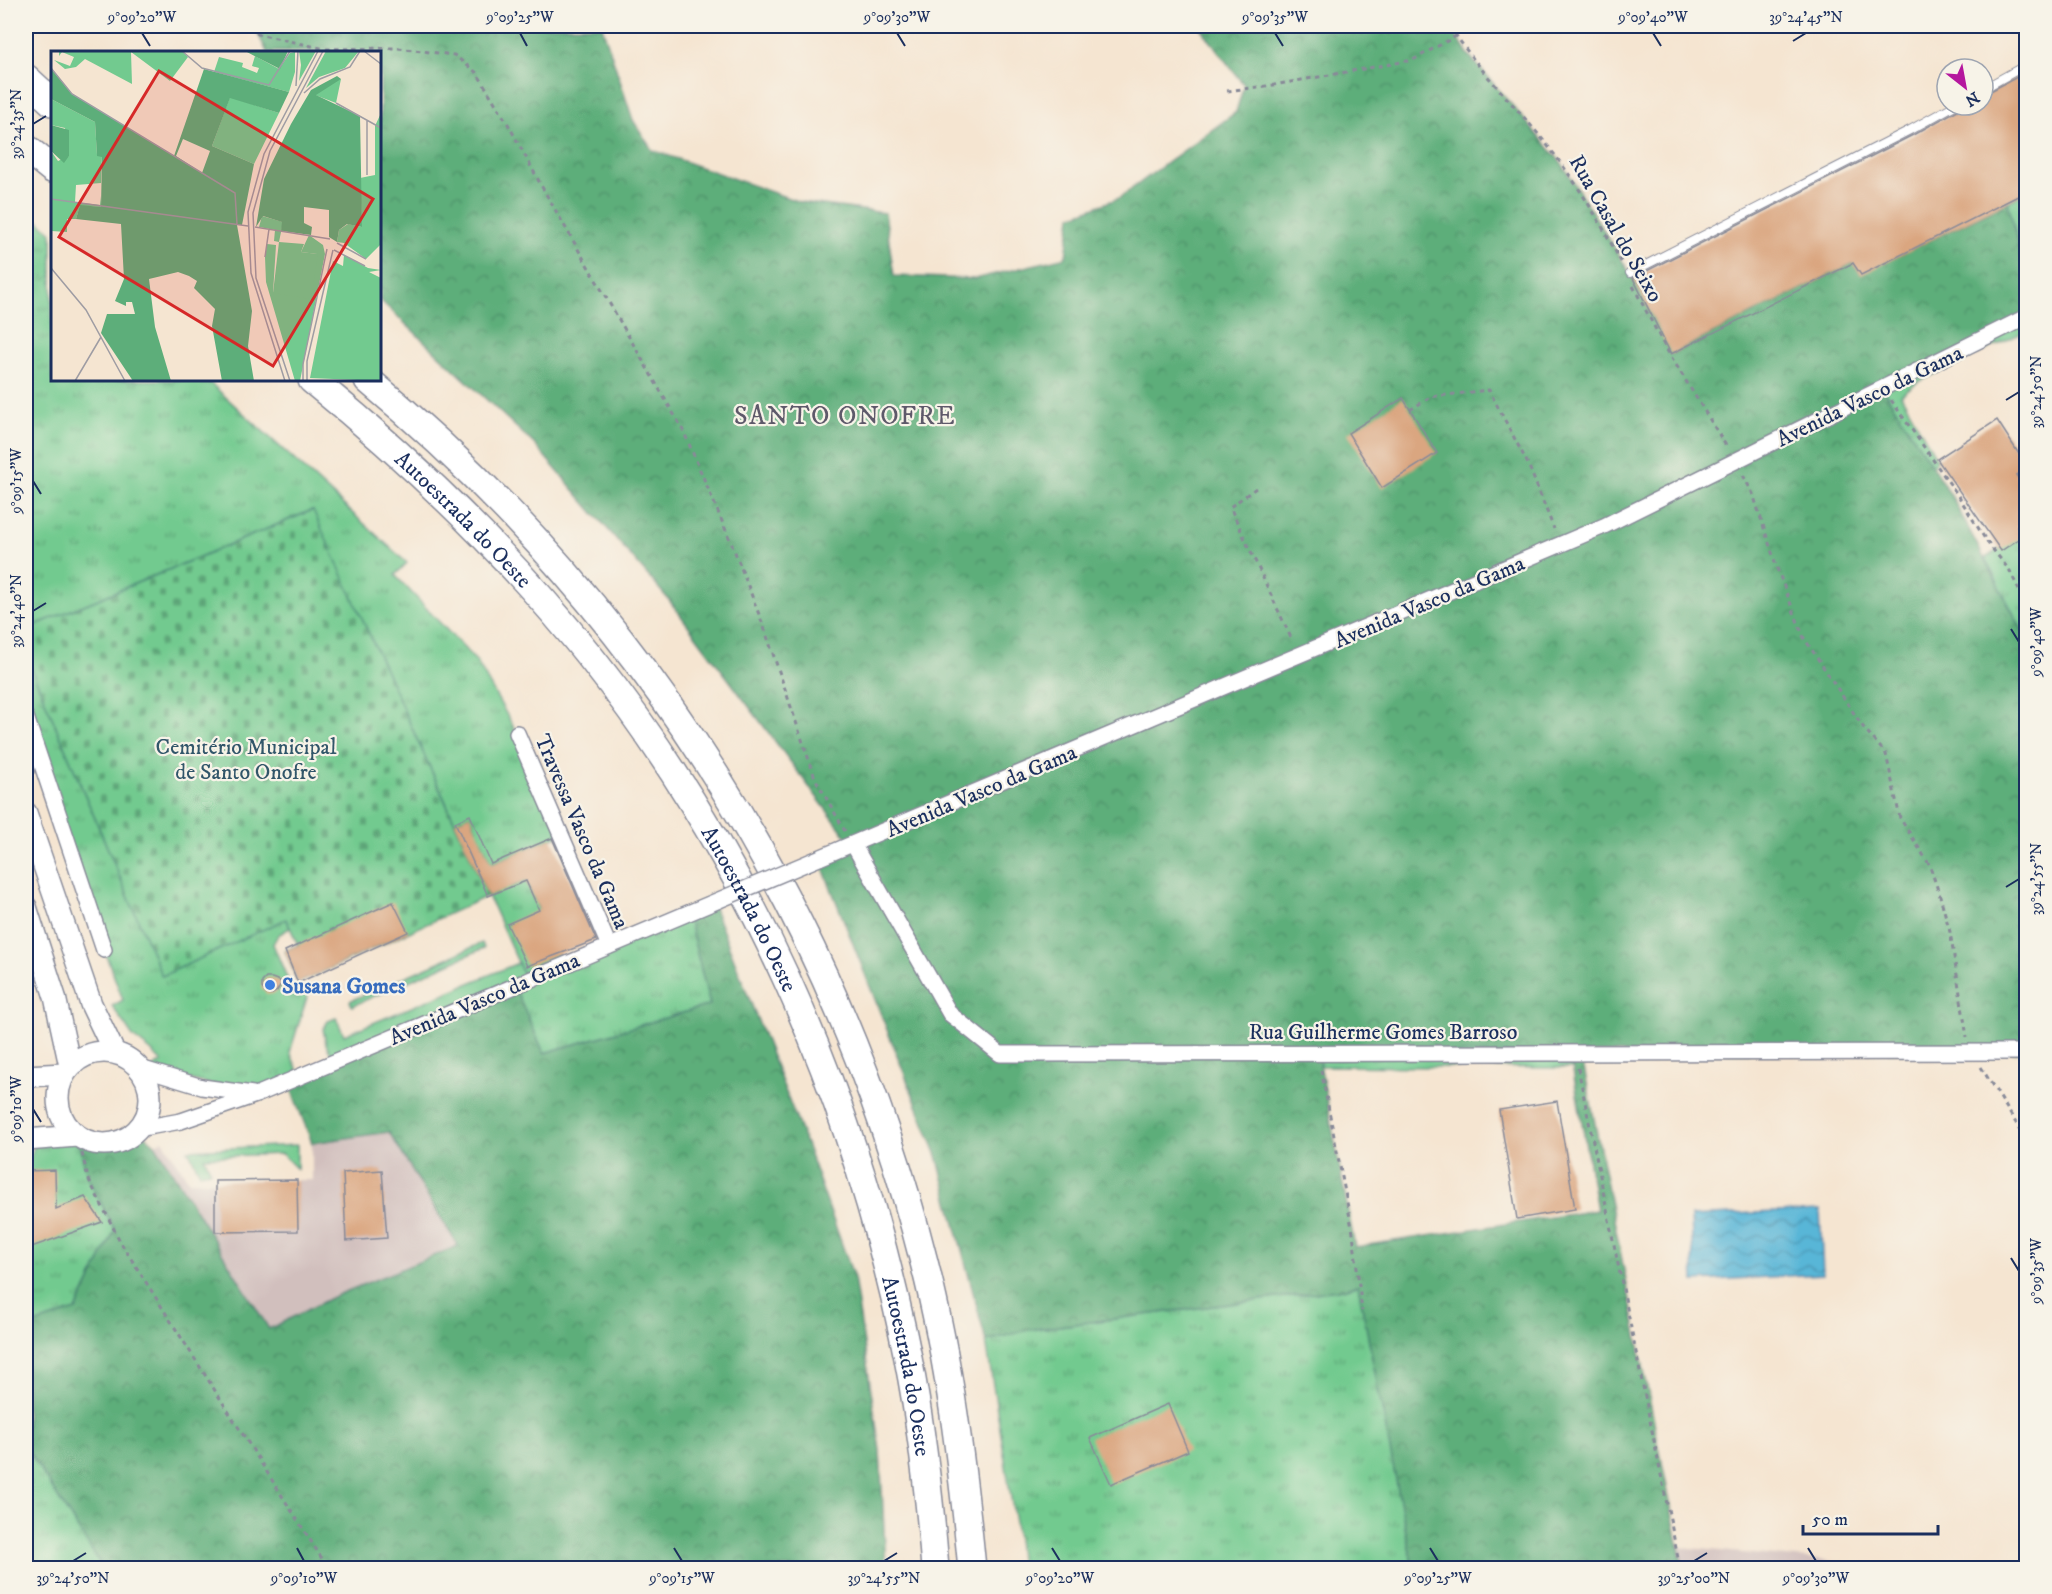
<svg xmlns="http://www.w3.org/2000/svg" width="2052" height="1594" font-family="'IM FELL DW Pica',serif">
<style>
.industrial{fill:#d1bfbd}
.grass{fill:url(#grass-tufts);stroke:#467c76;stroke-width:1.5}
.forest{fill:url(#forest-crowns);stroke:#3c6e6c;stroke-width:1.5;fill-rule:evenodd}
.cemetery{fill:url(#cemetery-stones);stroke:#467c76;stroke-width:1.5}
.garden{fill:#72ca8f;stroke:#467c76;stroke-width:1.5}
.water{fill:url(#water-waves);stroke:#3a729a;stroke-width:1.5}
.building{fill:#daa680}
.lines{fill:none;stroke-linecap:round;stroke-linejoin:round}
.lane-casing{stroke:#888a98;stroke-width:10}
.street-casing{stroke:#888a98;stroke-width:18}
.secondary-casing{stroke:#888a98;stroke-width:24}
.highway-casing{stroke:#888a98;stroke-width:30}
.path{stroke:#888a98;stroke-width:3;stroke-dasharray:4.5 4.5;stroke-linecap:butt}
.lane{stroke:#fff;stroke-width:8}
.street{stroke:#fff;stroke-width:15}
.secondary{stroke:#fff;stroke-width:21}
.highway{stroke:#fff;stroke-width:27}
.street-bridge-casing{stroke:#888a98;stroke-width:18;stroke-linecap:butt}
.street-bridge{stroke:#fff;stroke-width:15}
.ticks{fill:none;stroke:#1b2f5e;stroke-width:2}
.shop-dot{fill:#3f7fe0;stroke:#f7f3e8;stroke-width:2}
.labels{text-anchor:middle;stroke-width:4.5;stroke-linejoin:round;paint-order:stroke}
.street-label{font-size:22px;fill:#1b2f5e;stroke:#f7f3e8}
.park-label{font-size:22px;fill:#31566a;stroke:#f7f3e8}
.shop-label{font-size:22px;font-weight:bold;fill:#366cbe;stroke:#f7f3e8;text-anchor:start}
.quarter-label{font-size:26px;letter-spacing:1.5px;fill:#5e596a;stroke:#f7f3e8}
.inset-road{fill:none;stroke:#9e9ca3;stroke-width:1.5}
.view{fill:#d62828;fill-opacity:0.15;stroke:#d62828;stroke-width:3}
.inset-edge{fill:none;stroke:#1b2f5e;stroke-width:3}
.neatline{fill:none;stroke:#1b2f5e;stroke-width:2}
.ticks-label{font-size:15px;text-anchor:middle;fill:#1b2f5e}
</style>
<defs>
<pattern id="grass-tufts" width="24" height="20" patternUnits="userSpaceOnUse" patternTransform="scale(1.5)"><rect width="24" height="20" fill="#72ca8f"/><path d="M3 7l-1-3M5 7V3M7 7l1-3M15 17l-1-3M17 17v-4M19 17l1-3" fill="none" stroke="#5da478"/></pattern>
<pattern id="forest-crowns" width="20" height="18" patternUnits="userSpaceOnUse" patternTransform="scale(1.5)"><rect width="20" height="18" fill="#5dae7a"/><path d="M2 6a3 3 0 1 1 6 0M12 15a3 3 0 1 1 6 0" fill="none" stroke="#4c8e67"/></pattern>
<pattern id="cemetery-stones" width="16" height="16" patternUnits="userSpaceOnUse" patternTransform="scale(1.5)"><rect width="16" height="16" fill="#72ca8f"/><path d="M2 7V4a2 2 0 0 1 4 0v3zM10 15v-3a2 2 0 0 1 4 0v3z" fill="#5da478"/></pattern>
<pattern id="water-waves" width="16" height="10" patternUnits="userSpaceOnUse" patternTransform="scale(1.5)"><rect width="16" height="10" fill="#59b6d7"/><path d="M0 5q4-4 8 0t8 0" fill="none" stroke="#4994b2"/></pattern>
</defs>
<rect width="100%" height="100%" fill="#f7f3e8"/>
<filter id="ink" filterUnits="userSpaceOnUse"><feTurbulence type="fractalNoise" baseFrequency=".0167" numOctaves="2"/><feDisplacementMap in="SourceGraphic" scale="12" xChannelSelector="R" yChannelSelector="G"/><feConvolveMatrix kernelMatrix="1 2 1 2 8 2 1 2 1" color-interpolation-filters="sRGB"/></filter>
<filter id="wash" filterUnits="userSpaceOnUse"><feTurbulence type="fractalNoise" baseFrequency=".008" numOctaves="4" result="noise"/><feDisplacementMap in="SourceGraphic" scale="24" xChannelSelector="R" yChannelSelector="G"/><feGaussianBlur stdDeviation="1.35" result="paint"/><feColorMatrix in="noise" values="0 0 0 0 0 0 0 0 0 0 0 0 0 0 0 0 0 1.4 0 .05"/><feComposite in="paint" operator="in"/></filter>
<g filter="url(#wash)">
<rect width="100%" height="100%" fill="#f5e5d1"/>
<g class="industrial">
<polygon points="389,1132 458,1246 335,1296 269,1329 155,1144 163,1140 189,1181 312,1180 312,1143"/>
<polygon points="1678,1547 1905,1568 1683,1568"/>
</g>
<g class="grass">
<polygon points="2026,192 2026,281 2008,202"/>
<polygon points="26,210 52,233 52,380 207,380 407,563 395,575 477,662 517,733 561,834 491,864 470,815 455,822 312,510 26,629"/>
<polygon points="2026,317 2026,331 1916,383 1901,395 1937,459 1933,468 1883,389"/>
<polygon points="2026,533 2026,638 1985,558"/>
<polygon points="26,656 162,976 286,919 290,928 278,935 273,944 293,992 316,985 308,994 290,1052 300,1075 256,1095 149,1070 162,1062 151,1051 133,1037 112,1006 123,1000 104,950 26,717"/>
<polygon points="526,881 563,965 687,913 710,1005 544,1053 514,986 526,980 488,896"/>
<polygon points="1575,1052 1573,1068 1316,1066 1313,1053"/>
<polygon points="77,1136 88,1178 115,1230 76,1310 26,1327 26,1163 28,1163 37,1139"/>
<polygon points="1359,1285 1413,1568 1020,1568 1016,1529 986,1341 1028,1330 1338,1290"/>
<polygon points="26,1447 103,1568 26,1568"/>
</g>
<g class="forest">
<path d="M 250,26 L 602,26 L 633,120 L 652,150 L 800,202 L 885,213 L 894,276 L 974,279 L 1066,257 L 1071,216 L 1119,198 L 1236,112 L 1244,85 L 1199,26 L 1450,26 L 1467,53 L 1561,162 L 1630,273 L 1672,354 L 1853,263 L 1861,274 L 2008,202 L 2026,281 L 2026,317 L 1883,389 L 1953,499 L 2026,638 L 2026,1052 L 1581,1053 L 1683,1568 L 1413,1568 L 1358,1285 L 1338,1290 L 1028,1330 L 986,1341 L 937,1156 L 819,858 L 852,844 L 669,600 L 534,444 L 380,300 L 380,52 L 267,52 L 258,34 ZM 1570,1053 L 1597,1210 L 1355,1247 L 1318,1054 Z"/>
<path d="M 712,903 L 805,1141 L 854,1278 L 880,1450 L 886,1568 L 103,1568 L 26,1447 L 26,1327 L 76,1310 L 115,1230 L 88,1178 L 77,1136 C 99,1147 119,1145 137,1129 L 155,1144 L 269,1329 L 335,1296 L 458,1246 L 389,1132 L 312,1143 L 288,1081 L 514,986 L 544,1053 L 710,1005 L 687,913 Z"/>
</g>
<polygon class="cemetery" points="313,510 488,896 298,983 285,951 298,945 286,919 162,976 26,656 26,629"/>
<g class="garden">
<polygon points="482,943 484,948 352,1006 350,1001"/>
<polygon points="518,963 526,981 334,1060 326,1044 323,1029 328,1021 336,1018 344,1035"/>
<polygon points="297,1145 297,1169 282,1154 204,1157 211,1171 200,1173 188,1150"/>
</g>
<polygon class="water" points="1820,1210 1823,1274 1694,1281 1691,1216"/>
<g id="blocks">
<g class="building">
<polygon points="2019,76 2026,89 2026,192 1861,275 1853,263 1671,354 1633,278 1913,135 1958,110 1961,105 1983,105 1983,95"/>
<polygon points="1403,398 1437,453 1382,488 1348,433"/>
<polygon points="1997,420 2026,465 2026,467 2016,475 2026,490 2026,520 2017,526 2023,536 2001,551 1937,459"/>
<polygon points="470,815 491,864 552,838 596,940 527,966 507,924 539,910 526,881 488,896 455,822"/>
<polygon points="393,902 408,932 298,983 285,951"/>
<polygon points="266,978 272,978 282,982 277,991 272,994 267,994 262,988 262,982"/>
<polygon points="1557,1101 1575,1209 1517,1219 1499,1110"/>
<polygon points="55,1170 56,1209 85,1197 102,1222 26,1249 26,1171"/>
<polygon points="382,1170 387,1238 346,1241 343,1173"/>
<polygon points="297,1180 298,1231 215,1232 215,1181"/>
<polygon points="1168,1404 1188,1451 1111,1484 1090,1438"/>
</g>
</g>
</g>
<g filter="url(#ink)">
<use href="#blocks" fill-opacity="0" stroke="#888a98" stroke-width="1.5"/>
<g class="lines">
<g class="lane-casing">
<g id="lane">
<polyline points="1983,89 2026,65"/>
<polyline points="1630,273 1910,130 1955,105"/>
</g>
</g>
<g class="street-casing">
<g id="street">
<polyline points="26,717 104,950"/>
<polyline points="517,733 609,946"/>
<polyline points="853,844 950,1014 1000,1054 2026,1052"/>
<polyline points="819,858 1604,526 2026,317"/>
<polyline points="140,1068 202,1087 253,1094"/>
<polyline points="137,1129 181,1121 256,1095 712,903"/>
</g>
</g>
<g class="secondary-casing">
<g id="secondary">
<polyline points="26,813 91,1004 114,1052"/>
<polyline points="26,907 55,997 70,1066"/>
<circle cx="104" cy="1098" r="46"/>
<polyline points="26,1076 64,1074"/>
<polyline points="26,1140 77,1136"/>
</g>
</g>
<g class="highway-casing">
<g id="highway">
<polyline points="26,78 52,102"/>
<polyline points="26,148 52,169"/>
<path id="s1" d="M 312,380 C 414,463 510,556 592,659 C 748,856 851,1090 903,1334 C 920,1412 929,1490 935,1568"/>
<path d="M 368,380 C 644,610 836,914 924,1262 C 950,1363 962,1466 972,1568"/>
</g>
</g>
<g class="path">
<polyline points="250,26 258,34 325,49 398,48 454,55 477,73 508,124 542,187 683,430 733,547 765,630 815,778 845,831"/>
<path d="M 1450,26 C 1479,73 1521,110 1554,154 C 1580,188 1603,226 1622,264"/>
<polyline points="1227,91 1274,85 1413,60 1456,36"/>
<polyline points="1633,286 1665,347 1728,449"/>
<polyline points="1891,400 1959,497 1987,542 2010,571 2026,605"/>
<polyline points="1410,410 1430,397 1489,390 1528,464 1554,529"/>
<polyline points="1743,475 1753,494 1778,571 1804,638 1863,727 1886,754 1900,818 1929,864 1940,896 1950,932 1967,1037"/>
<polyline points="1256,488 1230,507 1292,640"/>
<polyline points="1981,1067 2026,1139"/>
<polyline points="1578,1068 1680,1568"/>
<polyline points="1321,1070 1353,1233 1362,1311"/>
<polyline points="82,1153 88,1178 121,1243 328,1568"/>
</g>
<use href="#lane" class="lane"/>
<use href="#street" class="street"/>
<use href="#secondary" class="secondary"/>
<use href="#highway" class="highway"/>
<g class="street-bridge-casing">
<polyline id="street-bridge" points="712,903 819,858"/>
</g>
<use href="#street-bridge" class="street-bridge"/>
</g>
</g>
<path class="ticks" d="M 142,33 L 150,46M 520,33 L 527,46M 897,33 L 905,46M 1275,33 L 1283,46M 1653,33 L 1661,46M 1793,41 L 1806,33M 33,124 L 46,116M 2006,400 L 2019,392M 33,481 L 41,494M 33,611 L 46,603M 2011,629 L 2019,642M 2006,887 L 2019,879M 33,1109 L 41,1122M 2011,1258 L 2019,1271M 297,1548 L 304,1561M 674,1548 L 682,1561M 1052,1548 L 1060,1561M 1430,1548 L 1438,1561M 1808,1548 L 1816,1561M 73,1561 L 86,1553M 884,1561 L 897,1553M 1694,1561 L 1707,1553"/>
<circle class="shop-dot" cx="270" cy="985" r="6"/>
<g class="labels">
<g class="street-label">
<text transform="translate(1617 228) rotate(60)" y="8">Rua Casal do Seixo</text>
<text transform="translate(1869 395) rotate(-26)" y="8">Avenida Vasco da Gama</text>
<text dy="8" stroke="none"><textPath href="#s1" startOffset="206">Autoestrada do Oeste</textPath></text>
<text transform="translate(1429 601) rotate(-23)" y="8">Avenida Vasco da Gama</text>
<text transform="translate(981 790) rotate(-23)" y="8">Avenida Vasco da Gama</text>
<text transform="translate(583 831) rotate(67)" y="8">Travessa Vasco da Gama</text>
<text dy="8" stroke="none"><textPath href="#s1" startOffset="692">Autoestrada do Oeste</textPath></text>
<text transform="translate(484 998) rotate(-23)" y="8">Avenida Vasco da Gama</text>
<text x="1383" y="1039">Rua Guilherme Gomes Barroso</text>
<text dy="8" stroke="none"><textPath href="#s1" startOffset="1178">Autoestrada do Oeste</textPath></text>
</g>
<g class="park-label">
<text x="246" y="754">Cemitério Municipal<tspan x="246" dy="25">de Santo Onofre</tspan></text>
</g>
<g class="shop-label">
<text x="282" y="993">Susana Gomes</text>
</g>
<g class="quarter-label">
<text x="845" y="424">SANTO ONOFRE</text>
</g>
</g>
<g transform="translate(51 51)">
<rect width="330" height="330" fill="#f5e5d1"/>
<path d="M 8,0 L 131,0 L 137,6 L 119,30 L 80,1 L 81,33 L 34,8 L 25,16 L 14,18 L 3,9 L 19,15 L 23,6 L 11,1 L 8,5 ZM 248,0 L 265,0 L 248,30 L 250,14 ZM 275,0 L 308,0 L 294,17 L 268,26 L 255,37 ZM 244,1 L 244,21 L 238,41 L 163,21 L 168,6 L 192,12 L 191,16 L 206,22 L 208,17 L 201,15 L 204,5 L 228,18 L 239,2 ZM 290,28 L 285,52 L 264,44 L 283,30 ZM 179,46 L 228,62 L 203,113 L 161,95 ZM 0,48 L 44,71 L 46,104 L 51,105 L 50,132 L 25,134 L 24,151 L 49,154 L 50,145 L 50,156 L 29,155 L 25,168 L 16,168 L 16,181 L 0,180 L 0,100 L 7,110 L 18,105 L 14,77 L 0,74 ZM 330,62 L 330,193 L 315,208 L 293,192 L 286,191 L 288,179 L 297,173 L 311,176 L 309,127 L 324,124 L 324,75 ZM 211,165 L 232,171 L 228,191 L 223,190 L 224,179 L 208,176 ZM 258,184 L 272,194 L 274,203 L 249,330 L 244,330 L 215,231 L 214,206 L 216,193 L 225,194 L 222,242 L 266,203 L 250,201 Z" fill="#72ca8f"/>
<path d="M 194,0 L 237,0 L 229,18 ZM 0,17 L 21,43 L 123,105 L 153,18 L 238,41 L 228,62 L 179,47 L 161,95 L 203,113 L 191,174 L 186,174 L 201,260 L 197,295 L 203,330 L 171,330 L 161,275 L 164,258 L 143,237 L 146,230 L 138,225 L 127,221 L 98,228 L 104,276 L 120,330 L 82,330 L 50,282 L 56,263 L 84,263 L 81,251 L 75,251 L 75,255 L 64,250 L 73,228 L 70,173 L 25,168 L 29,154 L 50,156 L 51,106 L 46,105 L 44,71 L 0,48 ZM 132,88 L 159,100 L 151,122 L 125,105 ZM 286,25 L 290,28 L 265,44 L 309,65 L 311,176 L 296,173 L 288,179 L 286,191 L 278,186 L 278,159 L 253,156 L 253,172 L 261,176 L 260,184 L 230,180 L 231,171 L 212,165 L 205,176 L 213,128 L 240,73 L 260,39 ZM 0,74 L 18,79 L 18,105 L 13,112 L 0,100 Z" fill="#5dae7a" fill-rule="evenodd"/>
<path d="M 228,191 L 253,193 L 250,201 L 267,203 L 260,248 L 222,242 Z" fill="#72ca8f"/>
<path d="M 293,204 L 317,217 L 330,219 L 318,221 L 330,227 L 330,330 L 259,327 L 282,210 L 292,215 Z" fill="#72ca8f"/>
<path class="inset-road" d="M 131,0 L 151,17 L 218,34 L 239,0M 313,0 L 330,13M 0,17 L 21,43 L 184,142 L 186,173M 245,35 L 247,0M 253,42 L 269,28 L 299,16 L 309,0M 285,52 L 330,77M 316,124 L 316,70M 0,148 L 197,175M 204,176 L 279,188M 286,192 L 315,208M 283,199 L 314,215M 214,206 L 218,178M 0,217 L 35,259 L 74,330M 24,330 L 50,286M 234,330 L 200,222 L 197,161 L 213,103 L 267,0M 239,330 L 205,227 L 202,162 L 219,100 L 272,0M 252,330 L 252,313 L 276,198M 256,330 L 256,310 L 282,199"/>
<path class="view" d="M 108,20 L 322,148 L 222,315 L 8,186 Z"/>
<rect width="330" height="330" class="inset-edge"/>
</g>
<rect width="2052" height="1594" fill="none" stroke="#f7f3e8" stroke-width="66"/>
<g transform="translate(1965 87) rotate(149)"><circle r="28" fill="#f7f3e8" stroke="#9fa5b1" stroke-width="1.5"/>
<path d="M0-4.5L10 22L0 15L-10 22Z" fill="#b5179e"/>
<text y="-9" font-size="16" font-weight="bold" text-anchor="middle" fill="#1b2f5e">N</text>
</g>
<path d="M1803 1525v9h135v-9" fill="none" stroke="#1b2f5e" stroke-width="3"/>
<text x="1812" y="1525" font-size="18" fill="#1b2f5e" stroke="#f7f3e8" stroke-width="4.5" paint-order="stroke">50 m</text>
<rect x="33" y="33" width="1986" height="1528" class="neatline"/>
<g class="ticks-label">
<text x="142" y="22">9°09'20"W</text>
<text x="520" y="22">9°09'25"W</text>
<text x="897" y="22">9°09'30"W</text>
<text x="1275" y="22">9°09'35"W</text>
<text x="1653" y="22">9°09'40"W</text>
<text x="1806" y="22">39°24'45"N</text>
<text transform="translate(16 124) rotate(-90)" y="5">39°24'35"N</text>
<text transform="translate(2036 392) rotate(-90)" y="5">39°24'50"N</text>
<text transform="translate(16 481) rotate(-90)" y="5">9°09'15"W</text>
<text transform="translate(16 611) rotate(-90)" y="5">39°24'40"N</text>
<text transform="translate(2036 642) rotate(-90)" y="5">9°09'40"W</text>
<text transform="translate(2036 879) rotate(-90)" y="5">39°24'55"N</text>
<text transform="translate(16 1109) rotate(-90)" y="5">9°09'10"W</text>
<text transform="translate(2036 1271) rotate(-90)" y="5">9°09'35"W</text>
<text x="73" y="1583">39°24'50"N</text>
<text x="304" y="1583">9°09'10"W</text>
<text x="682" y="1583">9°09'15"W</text>
<text x="884" y="1583">39°24'55"N</text>
<text x="1060" y="1583">9°09'20"W</text>
<text x="1438" y="1583">9°09'25"W</text>
<text x="1694" y="1583">39°25'00"N</text>
<text x="1816" y="1583">9°09'30"W</text>
</g>
</svg>
